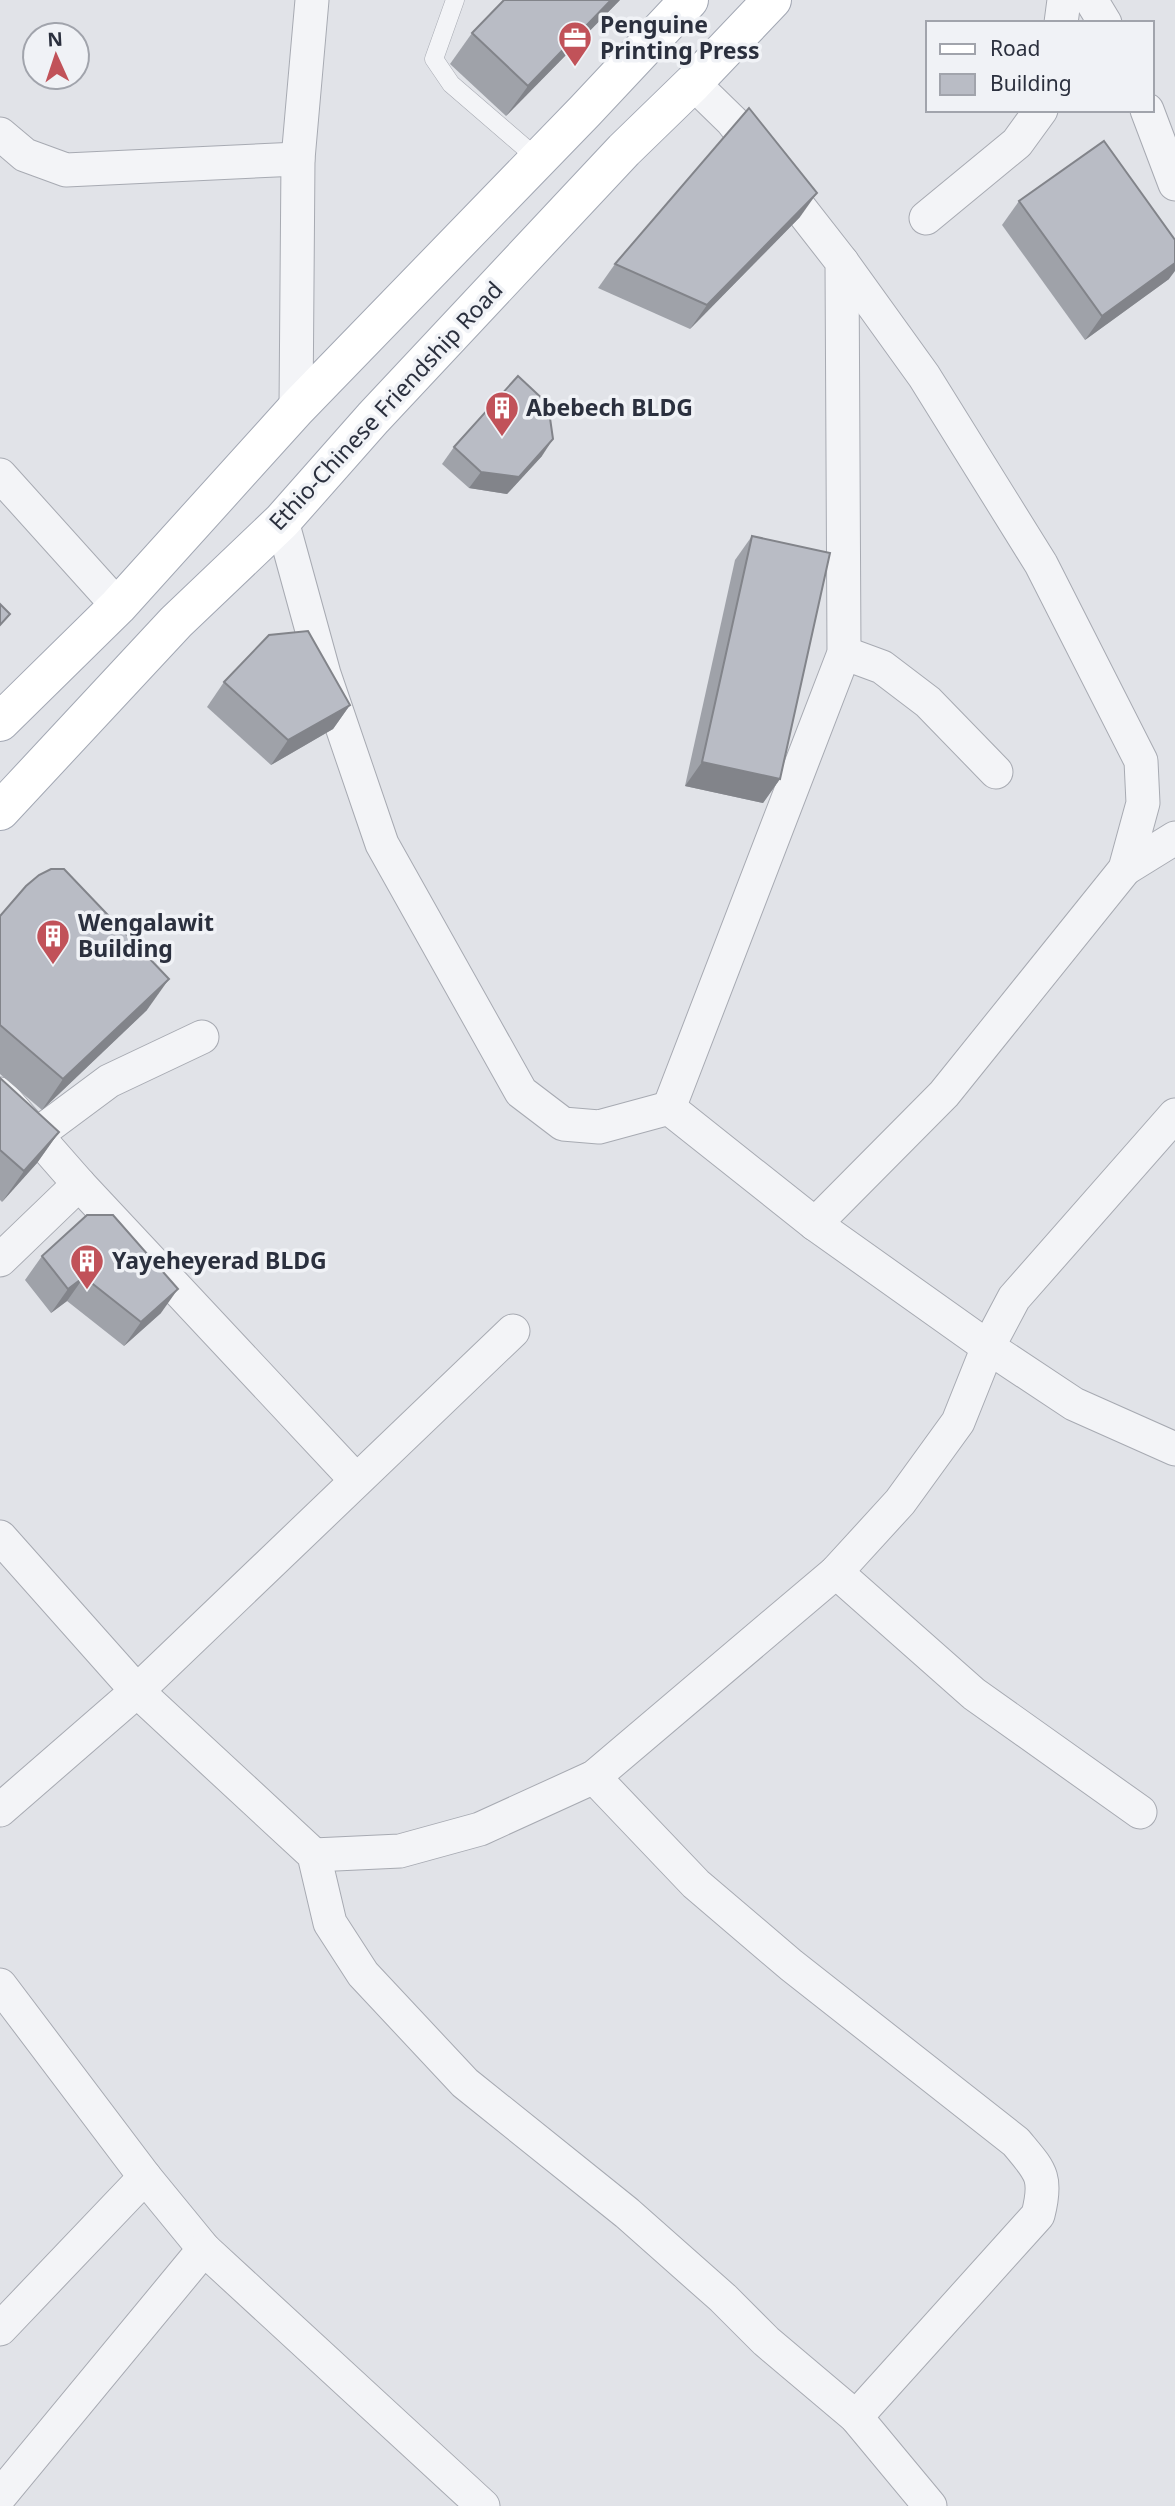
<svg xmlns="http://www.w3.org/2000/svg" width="1175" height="2506" font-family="'Noto Sans',sans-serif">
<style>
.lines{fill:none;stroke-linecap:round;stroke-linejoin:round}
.lane-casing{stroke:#a7aab2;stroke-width:19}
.street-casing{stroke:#a7aab2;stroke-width:35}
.primary-casing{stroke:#a2a7b3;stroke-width:40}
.lane{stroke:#f3f4f7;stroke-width:18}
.street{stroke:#f3f4f7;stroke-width:33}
.primary{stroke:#fff;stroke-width:38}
.wall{fill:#9fa2a9}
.shaded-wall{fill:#82848a}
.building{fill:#b9bcc5;stroke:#82848a;stroke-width:2}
.labels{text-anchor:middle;stroke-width:7;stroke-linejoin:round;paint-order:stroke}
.poi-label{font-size:23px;font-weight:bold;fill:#2b303e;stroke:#f0f2f6;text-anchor:start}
.street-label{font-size:23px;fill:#2b303e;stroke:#f0f2f6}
</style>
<rect width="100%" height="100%" fill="#e1e3e8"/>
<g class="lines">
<g class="lane-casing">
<polyline id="lane" points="455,0 434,59 451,84 538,159"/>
</g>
<g class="street-casing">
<g id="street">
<polyline points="1091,0 1105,23"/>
<polyline points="1061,23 1064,0"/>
<polyline points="1147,110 1175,184"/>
<polyline points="0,134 25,155 66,170 298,159"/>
<polyline points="926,218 1017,143 1041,110"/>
<polyline points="296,409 298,159 312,0"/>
<polyline points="0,475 118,606"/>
<polyline points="282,521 324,674 382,844 521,1092 563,1124 599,1127 669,1108"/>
<polyline points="844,653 882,667 928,702 996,772"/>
<polyline points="1125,869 1175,838"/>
<polyline points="0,1094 79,1184 356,1480"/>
<polyline points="669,1108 844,653 842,262 732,121 693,83"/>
<polyline points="669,1108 815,1224 988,1347 1074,1404 1175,1449"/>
<polyline points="35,1136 109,1081 202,1037"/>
<polyline points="815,1224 944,1094 1125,869 1143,803 1141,761 1041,564 924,376 842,262"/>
<polyline points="0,1260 79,1184"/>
<polyline points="0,1537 137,1691 314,1855 330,1923 363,1974 465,2083 627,2213 723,2298 766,2341 856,2417 930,2506"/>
<polyline points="836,1572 974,1694 1140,1812"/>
<path d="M 594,1777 L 696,1884 L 791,1965 L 1016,2142 C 1040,2171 1048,2176 1038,2215 L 856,2417"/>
<polyline points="0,1810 137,1691 513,1331"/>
<polyline points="314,1855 400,1851 480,1829 594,1777 836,1572 900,1502 958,1422 988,1347 1014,1298 1175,1115"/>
<polyline points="0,1985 145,2177 204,2249 483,2506"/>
<polyline points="0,2329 145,2177"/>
<polyline points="0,2496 204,2249"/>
</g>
</g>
<g class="primary-casing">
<g id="primary">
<polyline points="0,722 118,606 296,409 585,111 689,0"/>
<polyline points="0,811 176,622 282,521 373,418 624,150 693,83 772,0"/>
</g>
</g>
<use href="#lane" class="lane"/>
<use href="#street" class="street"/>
<use href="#primary" class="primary"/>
</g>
<g class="wall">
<polygon points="620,0 506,116 450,64 472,33"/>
<polygon points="1019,201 1169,279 1085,340 1002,225"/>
<polygon points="800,217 690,329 598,288 615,264"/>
<polygon points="454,447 542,456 507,494 469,488 442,464"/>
<polygon points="752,536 780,779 763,803 685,786 735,560"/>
<polygon points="224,682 350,705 333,729 271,765 207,707"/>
<polygon points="0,916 147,1010 42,1110 0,1074"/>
<polygon points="0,1078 59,1132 37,1163 2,1202 0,1200"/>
<polygon points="42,1256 161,1313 124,1346 67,1301 51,1313 25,1280"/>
</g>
<g class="shaded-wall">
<polygon points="611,0 620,0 506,116 528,86"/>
<polygon points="817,193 800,217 690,329 707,305"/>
<polygon points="1175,263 1175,271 1169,279 1085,340 1102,316"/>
<polygon points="553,439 542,456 507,494 469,488 481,472"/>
<polygon points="350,705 333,729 271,765 288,740"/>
<polygon points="702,762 780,779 763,803 685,786"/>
<polygon points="169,979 147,1010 42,1110 63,1079"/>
<polygon points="59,1132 37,1163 2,1202 24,1171"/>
<polygon points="84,1277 67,1301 51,1313 68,1289"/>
<polygon points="178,1289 161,1313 124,1346 141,1322"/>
</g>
<g class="building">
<polygon points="504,0 611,0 528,86 472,33"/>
<polygon points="749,108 817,193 707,305 615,264"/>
<polygon points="1104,141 1175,240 1175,263 1102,316 1019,201"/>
<polygon points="518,376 548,404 553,439 519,477 481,472 454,447"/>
<polygon points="752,536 830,553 780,779 702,762"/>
<polygon points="0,604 10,614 0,625"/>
<polygon points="308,631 350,705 288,740 224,682 269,635"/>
<polygon points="51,869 64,869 169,979 63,1079 0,1025 0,916 26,886 39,875"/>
<polygon points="0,1078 59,1132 24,1171 0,1150"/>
<polygon points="87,1215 113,1215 178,1289 141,1322 84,1277 68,1289 42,1256"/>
</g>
<defs>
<g id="office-pin" transform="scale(1.75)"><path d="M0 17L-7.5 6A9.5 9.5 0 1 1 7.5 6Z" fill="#c15259" stroke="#f0f2f6"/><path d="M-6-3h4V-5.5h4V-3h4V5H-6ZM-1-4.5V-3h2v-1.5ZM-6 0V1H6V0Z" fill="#fff"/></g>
<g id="building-pin" transform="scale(1.75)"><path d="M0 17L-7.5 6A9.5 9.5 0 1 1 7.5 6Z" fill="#c15259" stroke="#f0f2f6"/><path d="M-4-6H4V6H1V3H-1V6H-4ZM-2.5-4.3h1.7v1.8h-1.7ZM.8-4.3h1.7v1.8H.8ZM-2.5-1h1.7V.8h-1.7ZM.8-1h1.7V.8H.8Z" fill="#fff"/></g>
</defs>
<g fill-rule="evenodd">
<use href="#office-pin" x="575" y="38"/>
<use href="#building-pin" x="502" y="408"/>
<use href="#building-pin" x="53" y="936"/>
<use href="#building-pin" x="87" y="1261"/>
</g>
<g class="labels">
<g class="poi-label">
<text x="600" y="33">Penguine<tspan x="600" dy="26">Printing Press</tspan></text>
<text x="526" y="416">Abebech BLDG</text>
<text x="78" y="931">Wengalawit<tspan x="78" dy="26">Building</tspan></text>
<text x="112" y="1269">Yayeheyerad BLDG</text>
</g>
<g class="street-label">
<text transform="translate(386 406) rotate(-47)" y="8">Ethio-Chinese Friendship Road</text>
</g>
</g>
<rect x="926" y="21" width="228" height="91" fill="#f0f2f6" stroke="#a1a4ac" stroke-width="2"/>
<rect x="940" y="44" width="35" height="10" fill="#ffffff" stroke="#a1a4ac" stroke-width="2"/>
<text x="990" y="56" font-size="21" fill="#2b303e">Road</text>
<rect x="940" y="74" width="35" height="21" fill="#b9bcc5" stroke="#a1a4ac" stroke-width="2"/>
<text x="990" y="91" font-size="21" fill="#2b303e">Building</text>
<g transform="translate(56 56) rotate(357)"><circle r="33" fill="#f0f2f6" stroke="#a1a4ac" stroke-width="2"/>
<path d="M0-5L12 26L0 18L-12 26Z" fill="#c15259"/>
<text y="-10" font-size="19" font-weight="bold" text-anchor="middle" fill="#2b303e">N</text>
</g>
</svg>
